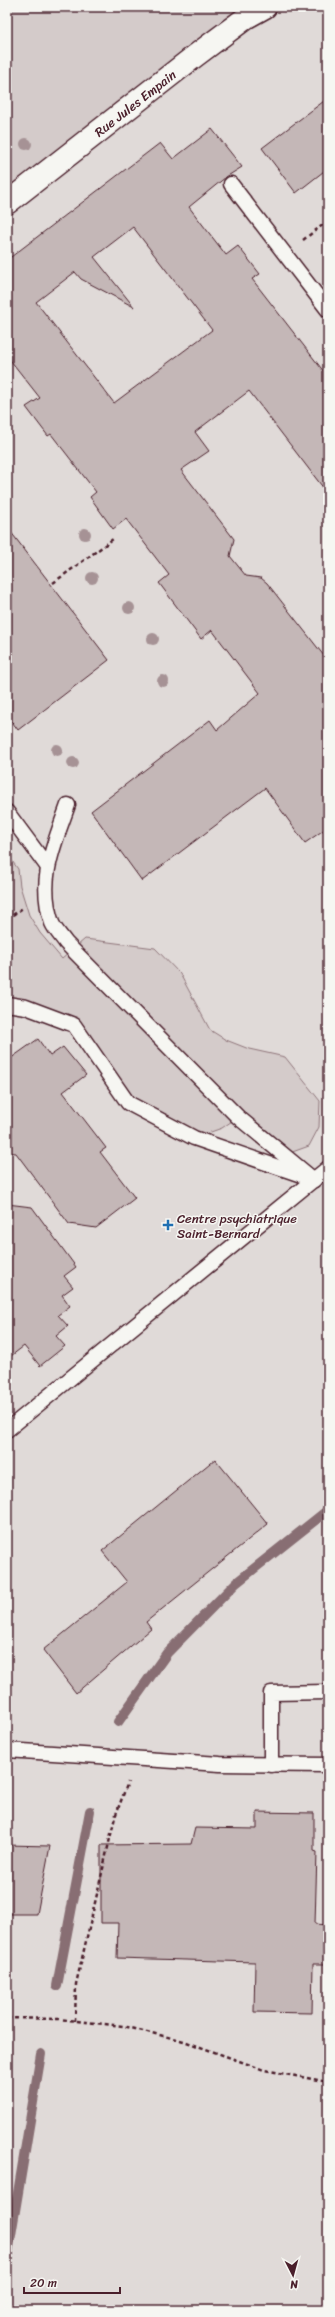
<svg xmlns="http://www.w3.org/2000/svg" width="335" height="2317" font-family="Sriracha,sans-serif">
<style>
.built{fill:#e0dad8}
.green{fill:#d4cbca;stroke:#8f757a}
.lines{fill:none;stroke-linecap:round;stroke-linejoin:round}
.stream{stroke:#886e73;stroke-width:10}
.building{fill:#c4b7b7;stroke:#4a1f2b;fill-rule:evenodd}
.service-casing{stroke:#4a1f2b;stroke-width:17}
.minor-casing{stroke:#4a1f2b;stroke-width:25}
.path{stroke:#4a1f2b;stroke-width:2.5;stroke-dasharray:4 3;stroke-linecap:butt}
.service{stroke:#f6f6f2;stroke-width:14}
.minor{stroke:#f6f6f2;stroke-width:22}
.tree{fill:#a69295}
.poi-dot{fill:#1f6fb2;stroke:#f6f6f2;stroke-width:1.5}
.labels{text-anchor:middle;stroke-width:3;stroke-linejoin:round;paint-order:stroke}
.street-label{font-size:13px;fill:#4a1f2b;stroke:#f6f6f2}
.poi-label{font-size:13px;fill:#4a1f2b;stroke:#f6f6f2;text-anchor:start}
</style>
<rect width="100%" height="100%" fill="#ece9e6"/>
<filter id="ink" filterUnits="userSpaceOnUse"><feTurbulence type="fractalNoise" baseFrequency=".025" numOctaves="2"/><feDisplacementMap in="SourceGraphic" scale="8" xChannelSelector="R" yChannelSelector="G"/><feConvolveMatrix kernelMatrix="1 2 1 2 8 2 1 2 1" color-interpolation-filters="sRGB"/></filter>
<g filter="url(#ink)">
<polygon class="built" points="265,7 328,7 328,2310 7,2310 9,2248 7,2247 7,203"/>
<g class="green">
<polygon points="7,7 265,7 7,203"/>
<polygon points="7,854 18,869 20,886 29,915 40,933 62,959 85,939 155,948 180,974 210,1030 226,1040 249,1049 285,1057 320,1101 319,1127 309,1146 284,1155 238,1117 222,1128 194,1138 128,1103 74,1025 7,998"/>
</g>
<g class="lines">
<g class="stream">
<polyline points="118,1722 167,1653 236,1583 328,1510"/>
<polyline points="57,1986 90,1811"/>
<polyline points="7,2259 41,2054"/>
</g>
</g>
<g class="building">
<polygon points="328,98 328,168 296,193 262,148"/>
<path d="M 212,129 L 242,167 L 226,177 L 189,207 L 226,255 L 238,246 L 260,274 L 252,279 L 328,377 L 328,494 L 249,391 L 195,432 L 209,451 L 181,470 L 234,539 L 230,556 L 246,576 L 261,578 L 267,583 L 328,661 L 328,827 L 305,843 L 265,788 L 142,881 L 91,811 L 210,720 L 217,730 L 260,693 L 212,630 L 201,639 L 159,583 L 169,575 L 126,519 L 113,529 L 90,497 L 96,492 L 51,434 L 48,436 L 26,407 L 40,398 L 7,356 L 7,260 L 160,143 L 173,159 ZM 133,227 L 212,330 L 114,403 L 36,302 L 75,272 L 81,279 L 134,307 L 94,257 Z"/>
<polygon points="7,527 109,660 18,730 7,715"/>
<polygon points="38,1039 50,1056 63,1047 86,1075 63,1092 106,1148 100,1152 135,1198 96,1228 69,1224 16,1153 7,1152 7,1061"/>
<polygon points="7,1204 32,1207 76,1267 64,1276 73,1287 62,1295 70,1306 58,1315 68,1326 56,1336 65,1346 40,1366 24,1346 7,1359"/>
<polygon points="215,1459 268,1524 146,1622 151,1629 76,1693 43,1650 127,1582 102,1551"/>
<polygon points="257,1812 314,1813 314,1851 317,1852 315,1924 328,1925 328,1964 313,1964 312,2013 254,2012 255,1962 117,1958 118,1923 101,1923 101,1845 191,1844 195,1828 257,1829"/>
<polygon points="7,1845 50,1846 37,1914 7,1914"/>
</g>
<g class="lines">
<g class="service-casing">
<g id="service">
<polyline points="231,184 328,310"/>
<path d="M 68,805 C 54,845 37,880 52,923 C 55,930 62,937 66,943 L 238,1117 L 314,1180"/>
<polyline points="7,812 47,866"/>
<polyline points="7,1004 26,1007 74,1025 128,1103 194,1138 304,1176"/>
<polyline points="7,1430 328,1168"/>
<polyline points="7,1750 220,1764 328,1765"/>
<polyline points="271,1765 271,1693 328,1692"/>
</g>
</g>
<g class="minor-casing">
<polyline id="minor" points="7,203 195,56 247,17 265,7"/>
</g>
<g class="path">
<polyline points="303,240 328,221"/>
<polyline points="53,583 113,539"/>
<polyline points="7,919 24,907"/>
<polyline points="7,2018 59,2019 123,2026 184,2041 264,2070 328,2082"/>
<polyline points="75,2021 76,1984 115,1817 128,1782"/>
</g>
<use href="#service" class="service"/>
<use href="#minor" class="minor"/>
</g>
<g class="tree">
<circle cx="26" cy="144" r="6"/>
<circle cx="85" cy="534" r="6"/>
<circle cx="92" cy="578" r="6"/>
<circle cx="129" cy="608" r="6"/>
<circle cx="153" cy="639" r="6"/>
<circle cx="163" cy="681" r="6"/>
<circle cx="57" cy="750" r="6"/>
<circle cx="73" cy="763" r="6"/>
</g>
</g>
<path class="poi-dot" d="M166 1219h4v4h4v4h-4v4h-4v-4h-4v-4h4z"/>
<g class="labels">
<g class="street-label">
<text transform="translate(135 103) rotate(-38)" y="5">Rue Jules Empain</text>
</g>
<g class="poi-label">
<text x="177" y="1223">Centre psychiatrique<tspan x="177" dy="15">Saint-Bernard</tspan></text>
</g>
</g>
<rect width="335" height="2317" fill="none" stroke="#f6f6f2" stroke-width="24"/>
<rect x="12" y="12" width="311" height="2293" fill="none" stroke="#4a1f2b" stroke-width="1.5" filter="url(#ink)"/>
<g transform="translate(293 2275) rotate(174)" stroke="#f6f6f2" stroke-width="3" paint-order="stroke">
<path d="M0-3L7 15L0 10L-7 15Z" fill="#4a1f2b"/>
<text y="-6" font-size="11" font-weight="bold" text-anchor="middle" fill="#4a1f2b">N</text>
</g>
<path d="M24 2287v6h96v-6" fill="none" stroke="#4a1f2b" stroke-width="2"/>
<text x="30" y="2287" font-size="12" fill="#4a1f2b" stroke="#f6f6f2" stroke-width="3" paint-order="stroke">20 m</text>
</svg>
